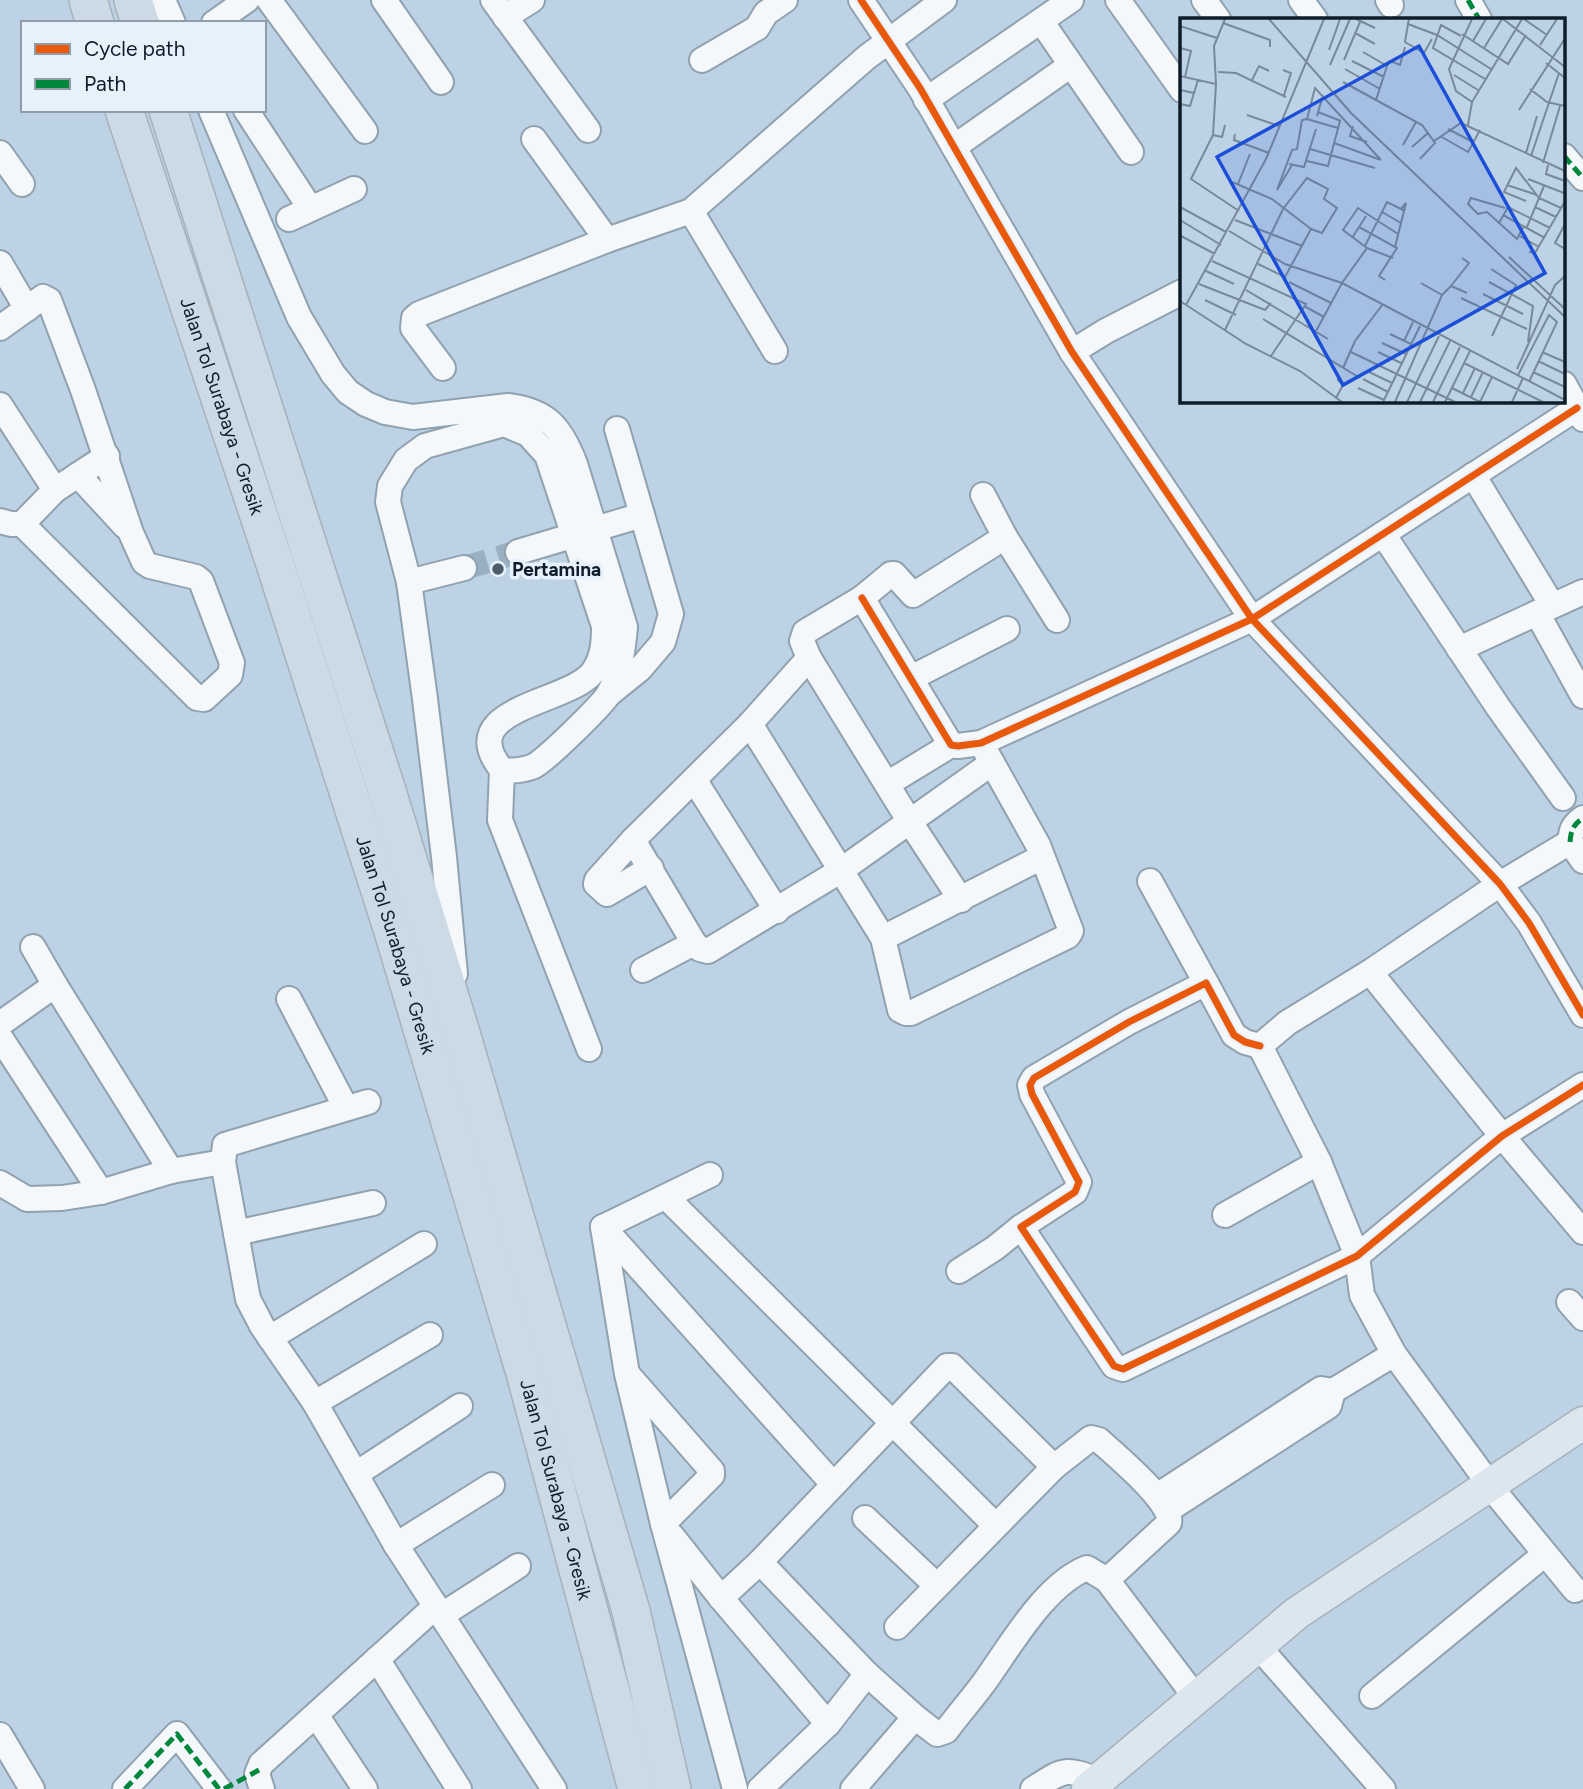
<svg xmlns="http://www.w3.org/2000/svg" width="1583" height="1789" font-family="Figtree,sans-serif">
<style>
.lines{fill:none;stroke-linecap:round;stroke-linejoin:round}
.minor-tunnel{stroke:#9aafbf;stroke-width:24;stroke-dasharray:24 12;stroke-linecap:butt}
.minor-casing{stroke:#90a1af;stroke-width:28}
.major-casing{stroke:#a6b1ba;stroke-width:35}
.highway-casing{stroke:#a6b1ba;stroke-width:40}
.minor{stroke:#f5f8fb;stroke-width:24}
.major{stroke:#dce6ee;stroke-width:32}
.highway{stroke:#cbdae5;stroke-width:37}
.quiet{stroke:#00873e;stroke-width:5;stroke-dasharray:10 5;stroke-linecap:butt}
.cycleway-casing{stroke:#e6f1fb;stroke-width:11}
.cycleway{stroke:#e8590c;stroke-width:7}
.poi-dot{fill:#4b5d6b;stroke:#e6f1fb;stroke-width:2.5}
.labels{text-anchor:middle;stroke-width:7;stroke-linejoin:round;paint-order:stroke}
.street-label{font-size:19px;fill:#0e1d29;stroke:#e6f1fb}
.poi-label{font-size:19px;font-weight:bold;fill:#0e1d29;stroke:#e6f1fb;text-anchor:start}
.inset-road{fill:none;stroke:#778a9a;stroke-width:2}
.view{fill:#1d4ed8;fill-opacity:0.15;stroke:#1d4ed8;stroke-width:3.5}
.inset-edge{fill:none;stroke:#0e1d29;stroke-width:3.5}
</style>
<rect width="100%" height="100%" fill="#bdd3e5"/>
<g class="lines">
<polyline class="minor-tunnel" points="464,568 518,552"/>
<g class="minor-casing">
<g id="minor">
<polyline points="163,0 173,23"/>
<polyline points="269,0 365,131"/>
<polyline points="384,0 441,82"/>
<polyline points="493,0 588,130"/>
<polyline points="861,0 920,88 1072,352 1252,619 1500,884 1529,923 1583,1015"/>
<polyline points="1118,0 1182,90"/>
<polyline points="1204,0 1218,19"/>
<polyline points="1301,0 1315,19"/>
<polyline points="1388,0 1391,5"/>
<polyline points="1468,0 1479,19"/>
<polyline points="505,17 532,0"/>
<polyline points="1041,21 1131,152"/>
<polyline points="214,23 247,0"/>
<polyline points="702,60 757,28 766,13 785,0"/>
<polyline points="926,100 1071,0"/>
<path d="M 211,110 L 299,317 L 333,374 L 348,392 L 366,404 L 385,412 L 413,417 L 508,406 C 548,411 561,428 575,464 L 625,627 C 623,650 620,674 608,695 C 600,707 547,759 534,766 C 523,771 513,771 502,770 C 451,707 569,704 593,672 C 603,657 604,643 604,626 L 547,455 L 528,434 L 504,424 L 425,446 L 406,460 L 390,486 L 388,502 L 409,582 L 425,699 L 444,857 L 455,974"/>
<polyline points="246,110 310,208"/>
<polyline points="534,139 607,240 691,211 867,57 944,0"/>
<polyline points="954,147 1071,65"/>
<polyline points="0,153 22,184"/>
<polyline points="1564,156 1583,178"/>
<polyline points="691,211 775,351"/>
<polyline points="289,219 354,189"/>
<polyline points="0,263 27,309"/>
<polyline points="0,328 43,297 49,300 83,390 131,533 144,562 150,566 196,577 201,581 232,663 230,675 204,699 197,698 22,524"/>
<polyline points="1072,352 1106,331 1182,292"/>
<polyline points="443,368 413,328 414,318 419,314 607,240"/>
<polyline points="1564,384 1583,419"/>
<polyline points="0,405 55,490"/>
<polyline points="78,475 125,526"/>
<polyline points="1473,475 1552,605"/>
<polyline points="0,521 11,524 22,524 55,490 107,456"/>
<polyline points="1383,534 1498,707 1563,798"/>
<polyline points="1005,537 1057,620"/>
<polyline points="518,552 642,515"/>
<polyline points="409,582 464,568"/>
<polyline points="1583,592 1537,613 1583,696"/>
<polyline points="862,598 951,745 958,746 981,743 1252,619 1577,408"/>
<polyline points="1459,649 1537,613"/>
<polyline points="911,678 1007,629"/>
<polyline points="609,694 640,669 663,642 671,614 617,429"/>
<polyline points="750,724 883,938 900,1010 906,1013 911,1013 1068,936 1071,931 1038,845 981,743"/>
<polyline points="502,770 500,820 589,1049"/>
<polyline points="695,781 777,911"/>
<polyline points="887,784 951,745"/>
<polyline points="633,840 694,943 700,949 708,951 840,871 992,763"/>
<path d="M 1570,842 C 1571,830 1573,825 1583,818"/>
<polyline points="651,868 607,894 596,884 597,880 633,840 750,724 809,658"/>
<polyline points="1150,881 1206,983"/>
<polyline points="961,900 910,822 809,658 802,641 805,632 862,598 891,574 894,574 913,595 1005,537 983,495"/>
<polyline points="883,938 1042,857"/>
<polyline points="33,947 55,985"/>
<polyline points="643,970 694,943"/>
<polyline points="1370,972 1502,1136 1583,1232"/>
<polyline points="289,999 346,1108"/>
<polyline points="0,1024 55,985 171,1171"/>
<polyline points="0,1037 101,1192"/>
<polyline points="1260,1046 1245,1042 1234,1035 1206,983 1129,1022 1034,1078 1030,1085 1032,1094 1079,1182 1075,1192 1021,1227 1114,1366 1123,1369 1357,1256 1502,1136 1583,1085"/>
<polyline points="368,1102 225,1145 223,1162 248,1299 262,1326 315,1403 396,1545 554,1789"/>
<polyline points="0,1183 27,1199 62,1198 101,1192 171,1171 223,1162"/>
<polyline points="666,1197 995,1525"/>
<polyline points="1225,1215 1319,1162"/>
<polyline points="603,1227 627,1374 663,1524 735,1789"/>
<polyline points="603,1227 833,1484"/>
<polyline points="603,1227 710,1175"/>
<polyline points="236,1233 373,1203"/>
<polyline points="959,1271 995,1248 1021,1227"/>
<polyline points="1569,1302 1583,1318"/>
<polyline points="270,1338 424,1244"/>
<polyline points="629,1376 712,1471 712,1475 663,1524"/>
<polyline points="1333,1391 1394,1354"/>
<polyline points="315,1403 430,1335"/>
<polyline points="356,1474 460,1406"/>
<polyline points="1157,1496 1321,1389 1333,1391 1329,1406 1168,1510"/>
<polyline points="865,1518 937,1586"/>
<polyline points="672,1536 721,1598 828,1724"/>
<polyline points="396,1545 492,1485"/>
<polyline points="760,1562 867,1674 915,1717 853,1789"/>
<polyline points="1107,1580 1197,1699"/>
<polyline points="1575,1590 1498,1496 1394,1354 1362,1295 1357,1256 1319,1162 1260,1046 1287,1023 1370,972 1500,884 1570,842 1583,861"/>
<polyline points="721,1598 760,1562 947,1366 952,1366 1054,1467"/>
<polyline points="442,1615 518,1566"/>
<path d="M 897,1627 L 1054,1467 L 1091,1438 L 1099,1440 C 1114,1454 1175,1504 1169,1523 L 1107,1580 L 1087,1568 C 1044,1585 1010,1647 983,1684 C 971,1700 958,1715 946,1731 L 937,1734 L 915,1717"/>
<polyline points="1257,1645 1383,1789"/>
<polyline points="377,1659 459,1789"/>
<polyline points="1372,1696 1545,1554"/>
<polyline points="316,1715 365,1789"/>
<polyline points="0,1735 32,1789"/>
<polyline points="125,1789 177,1734 219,1789"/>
<polyline points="262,1789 257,1774 261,1764 436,1606"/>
<polyline points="760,1789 828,1724 867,1674"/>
<path d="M 1033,1789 C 1063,1770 1064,1767 1098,1780"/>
</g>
</g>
<g class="major-casing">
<polyline id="major" points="1088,1789 1297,1613 1583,1423"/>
</g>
<g class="highway-casing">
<g id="highway">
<polyline points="88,0 95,23"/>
<polyline points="133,0 140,23"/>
<path id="s1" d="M 124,110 L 275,564 L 392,928 L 525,1373 L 637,1789"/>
<polyline points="168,110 388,794 461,1033 631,1611 672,1789"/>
</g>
</g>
<use href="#minor" class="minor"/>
<use href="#major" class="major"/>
<use href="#highway" class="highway"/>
<g class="quiet">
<polyline points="1468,0 1479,19"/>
<polyline points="1564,156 1583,178"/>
<path d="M 1570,842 C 1571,830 1573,825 1583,818"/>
<polyline points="125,1789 177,1734 219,1789"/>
<polyline points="224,1789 259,1770"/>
</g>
<g class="cycleway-casing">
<g id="cycleway">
<polyline points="861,0 920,88 1072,352 1252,619 1500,884 1529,923 1583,1015"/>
<polyline points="862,598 951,745 958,746 981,743 1252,619 1577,408"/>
<polyline points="1260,1046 1245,1042 1234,1035 1206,983 1129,1022 1034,1078 1030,1085 1032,1094 1079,1182 1075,1192 1021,1227 1114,1366 1123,1369 1357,1256 1502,1136 1583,1085"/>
</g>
</g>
<use href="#cycleway" class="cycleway"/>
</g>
<circle class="poi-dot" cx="498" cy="569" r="7"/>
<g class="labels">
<g class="street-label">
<text dy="7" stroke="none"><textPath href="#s1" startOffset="312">Jalan Tol Surabaya - Gresik</textPath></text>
<text dy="7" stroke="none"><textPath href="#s1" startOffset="878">Jalan Tol Surabaya - Gresik</textPath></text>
<text dy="7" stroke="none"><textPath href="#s1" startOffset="1446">Jalan Tol Surabaya - Gresik</textPath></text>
</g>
<g class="poi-label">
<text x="512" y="576">Pertamina</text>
</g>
</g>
<g transform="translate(1180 18)">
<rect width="385" height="385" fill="#bdd3e5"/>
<path class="inset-road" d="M 89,1 L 171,95 L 385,299M 176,1 L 195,10M 229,1 L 228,6 L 257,17 L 311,51M 292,1 L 269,51 L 276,73 L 292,84M 323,1 L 385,49M 344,1 L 367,17M 43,5 L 90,22 L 90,29M 228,6 L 225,24 L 244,35 L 252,21M 0,8 L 37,20M 175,15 L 195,26M 282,16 L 328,46 L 346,17M 281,18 L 261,7 L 253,30 L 305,61M 293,23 L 306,1M 360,27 L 377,1M 0,30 L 11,33 L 5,59M 304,30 L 322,1M 149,32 L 160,1M 183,34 L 207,48 L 196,82M 164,42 L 180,4M 172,43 L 204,59M 366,45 L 385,60M 150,47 L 170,1M 207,48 L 210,43 L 220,47 L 225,29M 165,51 L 200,71M 103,52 L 111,55 L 104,77M 38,54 L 56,55 L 106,79M 274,57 L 298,72M 0,58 L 36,66 L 33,117 L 11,161 L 59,193M 72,62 L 79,48 L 89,53M 163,64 L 242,107 L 255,125 L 240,141M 36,66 L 34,28 L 45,1M 350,71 L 367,84 L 385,88M 0,72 L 14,75 L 18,62M 0,86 L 10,88 L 14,75M 339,92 L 384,22M 138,94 L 161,103M 67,97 L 99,108M 137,98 L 143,77M 288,107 L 292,84 L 342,1M 173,108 L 170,118 L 187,124M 158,110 L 127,101 L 135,70 L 201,142M 268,111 L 293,124M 55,116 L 54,122 L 89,135M 33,117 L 42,119 L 45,107M 260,118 L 288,134 L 300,112M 254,123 L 281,105 L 385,153M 154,125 L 201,142M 223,127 L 236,104M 232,129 L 248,115M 130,131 L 195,150M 346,135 L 357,98M 351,138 L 379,55M 127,143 L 148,148 L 160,103M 363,145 L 380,88M 109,146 L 124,149 L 136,111M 112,147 L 97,172 L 112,132 L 117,131 L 122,102 L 127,101M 368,147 L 366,156 L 385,163M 348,161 L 384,175M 52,164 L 92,181 L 131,211 L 105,259 L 78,246M 58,166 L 70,136M 327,167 L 357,177M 346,183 L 324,174 L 336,150 L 359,180 L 381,190M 0,189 L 46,214M 355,189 L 376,199M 325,190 L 291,180 L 288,186 L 298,196 L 307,194 L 337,221 L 344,208M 202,194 L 221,205M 323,197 L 365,220M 0,202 L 41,227M 55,202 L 122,228M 319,205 L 328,189 L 370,210M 385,206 L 375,225 L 385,231M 179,209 L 217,230 L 199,258 L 205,262M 347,209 L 364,168M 49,213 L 105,246 L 162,265 L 385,382M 1,218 L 35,236M 340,218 L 359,229M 172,220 L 186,198M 185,228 L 207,184 L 225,193M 215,229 L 226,185 L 221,191M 187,230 L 163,212 L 178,190 L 218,216M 349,234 L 355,235 L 384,185M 329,239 L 385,291M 32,243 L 126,286 L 91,338M 311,251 L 336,267 L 312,318M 26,253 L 54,266M 109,264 L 151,285M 309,264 L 353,288 L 348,324M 241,265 L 262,277M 19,266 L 85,292 L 91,285M 271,268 L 289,245 L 282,240M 66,272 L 148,321M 303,276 L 343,296M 281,280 L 347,311M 25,282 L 56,297M 0,283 L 66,326 L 120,353 L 162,384M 6,287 L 86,141 L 144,1M 124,288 L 144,299M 83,301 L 180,360M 45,312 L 103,191 L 127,160 L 148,171 L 144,181 L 157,190 L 142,215 L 131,211M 135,315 L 162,265 L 187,230 L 213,240M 210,316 L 231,326M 224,323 L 233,304M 202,325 L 226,336M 171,334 L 275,384M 198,334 L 221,345M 362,334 L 385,344M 358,343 L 385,356M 284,345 L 363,384M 163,350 L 175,323 L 203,286M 337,351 L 375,267 L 385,258M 187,353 L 212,365M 353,354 L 385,369M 338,357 L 369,297 L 377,304 L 349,364M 183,361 L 208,374M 178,370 L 204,382M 272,370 L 300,384M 283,375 L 295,350M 291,379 L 303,354M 156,380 L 163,367 L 157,361M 203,384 L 240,308M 215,384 L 262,277 L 271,268 L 287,275M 227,384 L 259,318M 240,384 L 270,323M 253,384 L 280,329M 265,384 L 290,333M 300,384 L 312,359M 332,384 L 343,360"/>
<path class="view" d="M 239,28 L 365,255 L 163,367 L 37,139 Z"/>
<rect width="385" height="385" class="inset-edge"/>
</g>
<rect x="21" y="21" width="245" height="91" fill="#e6f1fb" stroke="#909ca7" stroke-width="2"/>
<rect x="35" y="44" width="35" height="10" fill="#e8590c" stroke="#909ca7" stroke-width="2"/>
<text x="84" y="56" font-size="21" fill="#0e1d29">Cycle path</text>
<rect x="35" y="79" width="35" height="10" fill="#00873e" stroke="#909ca7" stroke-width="2"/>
<text x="84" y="91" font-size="21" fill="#0e1d29">Path</text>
</svg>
